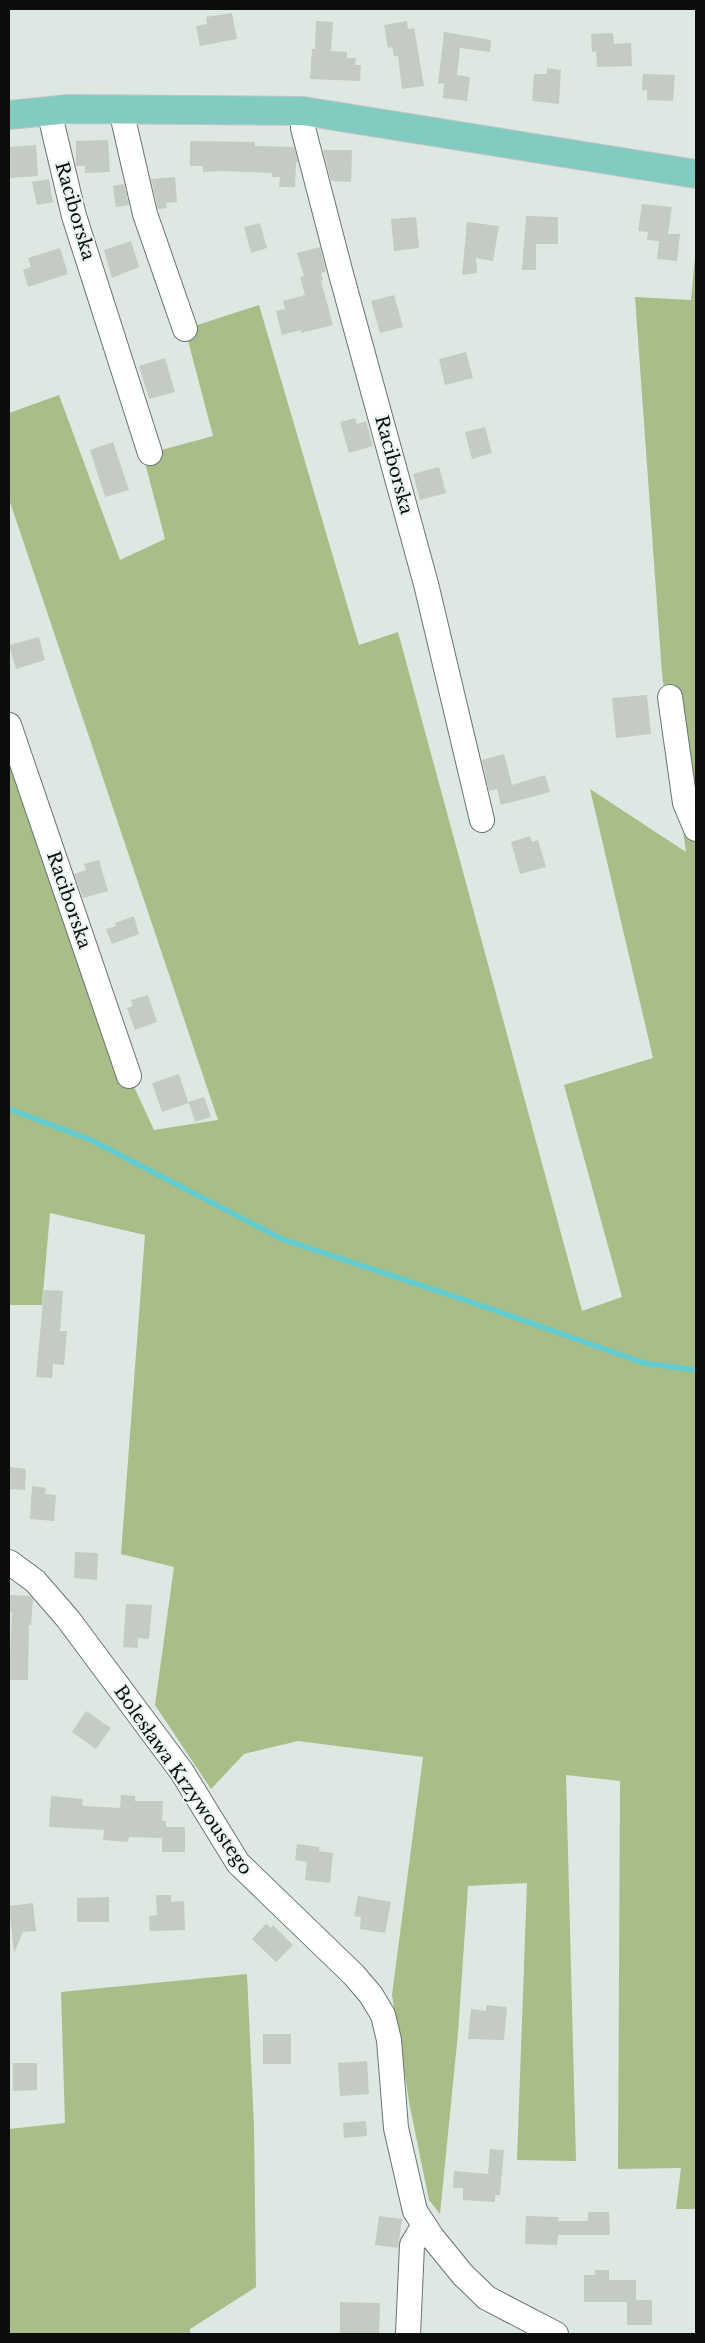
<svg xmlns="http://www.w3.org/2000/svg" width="705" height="2343" font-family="'Libre Baskerville',serif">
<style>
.green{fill:#a9bd88}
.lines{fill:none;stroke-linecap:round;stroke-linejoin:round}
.stream{stroke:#62cbcf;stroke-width:5.5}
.building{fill:#c3cbc2}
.minor-casing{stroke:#6a746e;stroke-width:26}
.major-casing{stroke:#c4c5c5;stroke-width:30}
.minor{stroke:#fff;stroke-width:24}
.major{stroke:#81cbc0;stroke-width:28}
.labels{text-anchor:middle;stroke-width:4.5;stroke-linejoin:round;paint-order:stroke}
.street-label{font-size:18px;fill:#0b0e0c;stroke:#eaf5ef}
</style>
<rect width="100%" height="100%" fill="#dde8e2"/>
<g class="green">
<polygon points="696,246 696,2209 676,2209 681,2168 618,2169 620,1781 566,1775 576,2161 517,2160 527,1883 468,1886 458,2033 440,2214 429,2200 410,2107 392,1995 423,1757 298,1741 244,1754 211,1789 155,1705 174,1567 121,1554 145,1235 50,1213 42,1305 9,1305 9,725 129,1076 154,1130 218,1120 9,499 9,413 59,395 120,560 165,539 143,455 213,436 185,329 259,305 359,645 398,632 582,1311 622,1297 564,1085 653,1058 590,789 686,852 662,674 635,297 691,300"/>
<polygon points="247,1974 254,2126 256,2287 190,2329 190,2334 9,2334 9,2129 65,2123 61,1992"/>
</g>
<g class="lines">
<polyline class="stream" points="9,1109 91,1140 282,1239 474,1303 644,1363 696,1370"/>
</g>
<g class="building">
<polygon points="232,13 237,39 200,46 196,26 207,24 206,17"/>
<polygon points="316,21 333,22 331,51 347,52 347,58 356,58 355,65 361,65 360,81 310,79 312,49 315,49"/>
<polygon points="407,21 408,29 414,28 424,86 402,89 398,56 394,56 392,47 388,48 384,25"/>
<polygon points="444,32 491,40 490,52 460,48 457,75 470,77 467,101 443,98 444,83 438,84"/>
<polygon points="613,33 614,44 631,43 632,66 597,67 596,51 592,52 591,34"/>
<polygon points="547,68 561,70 559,104 532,101 534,74 547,74"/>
<polygon points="643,74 675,75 673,101 647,100 647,90 642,90"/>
<polygon points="108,140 110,172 85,173 85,166 76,166 76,141"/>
<polygon points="190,141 255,142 255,146 294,147 298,162 296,162 295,187 279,187 280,177 272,177 272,173 221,171 203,172 203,166 190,166"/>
<polygon points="36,145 38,176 9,178 9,147"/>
<polygon points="323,150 352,150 351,182 331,181"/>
<polygon points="175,177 177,202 166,203 167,208 158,209 151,179"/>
<polygon points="49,179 53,202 37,205 32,182"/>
<polygon points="124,184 129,205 116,207 113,186"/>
<polygon points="642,204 672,207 668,234 680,234 677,261 657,259 659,241 647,240 648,232 638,231"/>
<polygon points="526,216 558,217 558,244 536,244 536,270 522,270"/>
<polygon points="416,217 419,248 394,251 391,219"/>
<polygon points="467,222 499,226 493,261 476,258 477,273 462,275"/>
<polygon points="260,223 267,248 251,253 244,227"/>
<polygon points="131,241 139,267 112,278 104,250"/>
<polygon points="320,247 326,271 321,273 323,280 321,281 333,325 301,333 301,330 282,335 276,311 285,309 283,301 305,295 300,277 304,276 297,253"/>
<polygon points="60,248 68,274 28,287 23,270 31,267 28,258"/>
<polygon points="394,295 403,327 380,333 371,301"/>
<polygon points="466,352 473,378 445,385 439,359"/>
<polygon points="165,358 175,392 149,399 139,366"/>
<polygon points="355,418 357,424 366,421 373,446 349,453 340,422"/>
<polygon points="485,427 492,453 472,459 465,432"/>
<polygon points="113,442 129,490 105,497 90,450"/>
<polygon points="439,467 446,493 420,500 413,474"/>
<polygon points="39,637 45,660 16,669 9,645"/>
<polygon points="647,695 651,734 616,738 612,698"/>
<polygon points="504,754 512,785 545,775 550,792 501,805 497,789 489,791 482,760"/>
<polygon points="530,836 532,842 538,840 546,867 520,874 511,842"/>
<polygon points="99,860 108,891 83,898 74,874 86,870 84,864"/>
<polygon points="134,916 139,934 112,944 106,929 116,926 115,923"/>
<polygon points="148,995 157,1022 135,1030 127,1008 133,1006 131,1000"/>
<polygon points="179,1074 188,1102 204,1097 211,1117 195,1122 189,1103 162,1112 152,1083"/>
<polygon points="44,1290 63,1291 60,1331 67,1331 64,1365 53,1364 52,1378 36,1377"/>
<polygon points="9,1467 26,1469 25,1490 9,1489"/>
<polygon points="32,1486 46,1488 45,1494 56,1495 54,1521 30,1519"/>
<polygon points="75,1552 98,1553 97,1580 74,1578"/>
<polygon points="9,1595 30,1596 33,1599 31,1625 29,1625 28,1680 9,1680 12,1612 9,1612"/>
<polygon points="126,1604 152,1605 149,1639 138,1638 138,1648 123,1647"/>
<polygon points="86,1711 111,1728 96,1749 72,1732"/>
<polygon points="121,1795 135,1796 135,1801 163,1801 162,1821 166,1821 166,1827 185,1827 185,1852 162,1852 162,1838 129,1837 128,1842 103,1840 104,1830 49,1827 51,1796 83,1799 82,1806 120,1808"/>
<polygon points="297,1844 319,1847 319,1851 333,1853 330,1883 305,1880 307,1862 295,1860"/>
<polygon points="156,1895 171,1895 171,1902 184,1901 185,1930 150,1931 149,1916 157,1915"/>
<polygon points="358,1896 391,1902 385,1933 360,1929 361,1917 354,1916"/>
<polygon points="109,1897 109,1922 77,1922 77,1898"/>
<polygon points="33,1903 36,1931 23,1932 14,1953 9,1906"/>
<polygon points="266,1924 271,1928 273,1925 293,1945 276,1962 252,1939"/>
<polygon points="486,2005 507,2007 504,2040 468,2039 471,2009 486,2011"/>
<rect x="263" y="2034" width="28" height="30"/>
<polygon points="367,2061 369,2094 340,2096 338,2063"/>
<polygon points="13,2063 37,2063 37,2090 13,2091"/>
<polygon points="366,2121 367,2136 344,2138 343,2123"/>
<polygon points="490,2149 504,2150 500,2195 495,2195 495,2202 463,2200 463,2188 453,2188 454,2171 488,2174"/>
<polygon points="588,2212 609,2212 610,2235 558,2235 557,2245 525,2244 526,2216 559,2217 558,2221 588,2221"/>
<polygon points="379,2216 402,2219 398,2248 375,2245"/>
<polygon points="595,2270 609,2270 609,2280 636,2280 636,2300 652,2300 652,2325 627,2325 627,2302 584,2302 584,2275 595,2275"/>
<polygon points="340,2302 380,2303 379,2334 340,2334"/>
</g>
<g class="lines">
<g class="minor-casing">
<g id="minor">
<polyline points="121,110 145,214 185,329"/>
<polyline points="49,111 74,216 150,453"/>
<polyline points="303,111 303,128 341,274 426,584 482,820"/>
<polyline points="670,697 685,803 696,829"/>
<polyline points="9,725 129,1076"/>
<polyline points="9,1562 35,1581 68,1619 182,1772 238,1863 354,1975 371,1995 383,2015 389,2040 396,2128 415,2211 432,2237 463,2275 487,2298 556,2334"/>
<polyline points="408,2334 412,2245 424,2225"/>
</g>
</g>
<g class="major-casing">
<polyline id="major" points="9,115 69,109 303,111 696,174"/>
</g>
<use href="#minor" class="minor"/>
<use href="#major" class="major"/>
</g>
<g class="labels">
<g class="street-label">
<text transform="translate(75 211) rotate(74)" y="6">Raciborska</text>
<text transform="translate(394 465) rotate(75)" y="6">Raciborska</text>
<text transform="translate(69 900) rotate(71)" y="6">Raciborska</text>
<text transform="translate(183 1780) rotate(55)" y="6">Bolesława Krzywoustego</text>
</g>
</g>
<rect width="705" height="2343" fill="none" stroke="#0b0e0c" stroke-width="20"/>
</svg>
